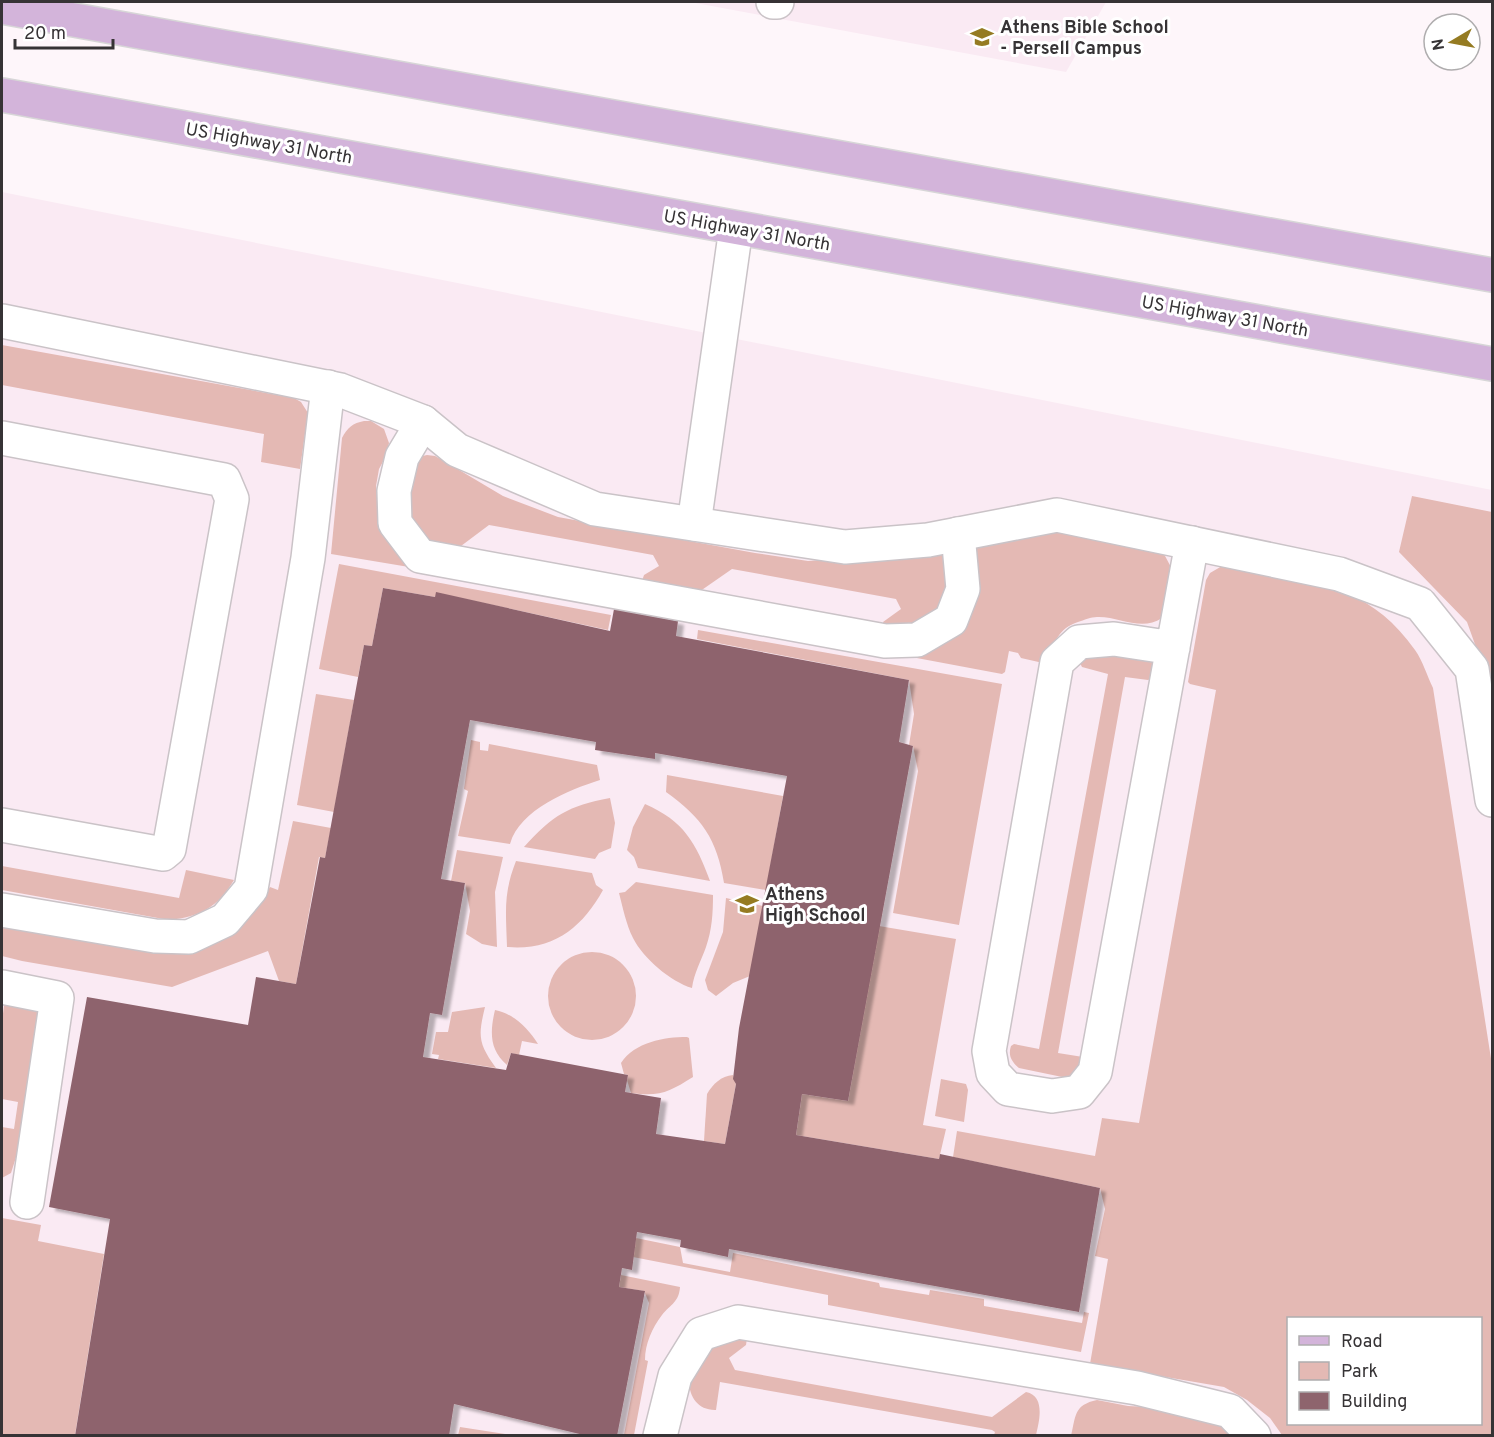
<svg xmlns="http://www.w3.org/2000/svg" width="1494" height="1437" font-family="Overpass,sans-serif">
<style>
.built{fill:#faeaf3;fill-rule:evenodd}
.green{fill:#e4b9b4;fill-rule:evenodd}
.building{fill:#8e646d;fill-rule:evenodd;filter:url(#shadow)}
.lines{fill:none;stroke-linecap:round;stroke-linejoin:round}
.minor-casing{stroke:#cac3c7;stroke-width:36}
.major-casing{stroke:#d7d6d7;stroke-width:36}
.minor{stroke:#fff;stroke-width:33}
.major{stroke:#d3b4da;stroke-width:33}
.labels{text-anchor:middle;stroke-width:6;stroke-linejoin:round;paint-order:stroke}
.poi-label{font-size:18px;font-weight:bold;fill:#363335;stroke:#fff;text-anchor:start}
.street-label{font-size:18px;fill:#363335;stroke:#fff}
</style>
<defs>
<filter id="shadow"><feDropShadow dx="6" dy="4" stdDeviation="1.5" flood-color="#0004"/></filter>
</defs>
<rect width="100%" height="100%" fill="#fef6fa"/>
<g class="built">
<polygon points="690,2 1106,2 1066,72"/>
<path d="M 2,192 L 1492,490 L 1492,1435 L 2,1435 ZM 1288,1318 L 1480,1318 L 1480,1424 L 1288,1424 Z"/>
</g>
<g class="green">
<polygon points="2,345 294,398 301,402 308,413 300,469 261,462 264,434 2,385"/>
<path d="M 364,421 L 371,421 L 384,429 L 389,443 L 386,456 L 379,469 L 376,486 L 379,522 L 433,571 L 331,554 L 342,438 C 347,428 353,423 364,421 Z"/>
<polygon points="427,455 435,456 444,461 503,496 558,517 755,553 808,561 942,551 952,571 942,606 913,628 884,626 883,622 901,609 896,599 732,569 696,594 642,581 644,575 659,566 653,555 489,525 457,549 426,540 401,505 418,457"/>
<polygon points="1412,496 1492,512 1492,692 1467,622 1399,552"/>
<path d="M 1010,531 L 1061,532 L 1164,554 L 1173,571 L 1162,618 C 1141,632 1119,616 1097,617 C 1091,617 1084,620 1078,622 C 1059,628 1053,643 1049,661 L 1043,663 L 1021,658 L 1018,653 L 1009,651 L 1005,672 L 1002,674 L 890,653 L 923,650 L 980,540 Z"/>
<polygon points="339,564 611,615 608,630 437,593 435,597 383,588 372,646 364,645 358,677 319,669"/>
<path d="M 1222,566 C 1300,579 1365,579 1415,650 C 1423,661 1427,676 1433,688 L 1492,1065 L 1492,1435 L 1282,1435 L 1270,1418 L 1247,1400 L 1224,1387 L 1090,1364 L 1108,1259 L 1095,1256 L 1105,1209 L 1100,1188 L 953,1157 L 957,1131 L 1095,1156 L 1102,1118 L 1139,1123 L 1216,690 L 1190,684 L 1188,682 L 1206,580 L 1210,573 ZM 1288,1318 L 1480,1318 L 1480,1424 L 1288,1424 Z"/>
<polygon points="698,630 1002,684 959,925 893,913 918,771 913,746 909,745 914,714 909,680 697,639"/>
<path d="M 1089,650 L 1149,659 L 1154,664 L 1153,678 L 1148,680 L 1125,677 L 1058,1053 L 1083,1057 L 1085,1064 L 1073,1076 L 1067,1078 L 1019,1068 C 1011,1061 1008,1055 1011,1046 L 1014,1044 L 1039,1049 L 1108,674 L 1082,667 L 1080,663 Z"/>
<polygon points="316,694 354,700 334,812 297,805"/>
<path d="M 471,740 L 480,742 L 480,750 L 488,751 L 489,744 L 597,765 L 600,780 C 569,790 520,809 510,844 L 458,836 L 468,791 L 464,789 Z"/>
<path d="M 667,775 L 783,796 L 766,890 L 724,883 C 717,839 702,818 666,792 Z"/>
<path d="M 610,798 L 615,823 L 611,848 L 599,853 L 595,859 L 524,847 C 553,815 568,806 610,798 Z"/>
<path d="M 645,804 C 684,821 696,843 710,881 L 638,868 L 634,857 L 627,850 L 633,827 Z"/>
<path d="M 293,821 L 331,828 L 325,858 L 319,857 L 296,984 L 279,981 L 268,951 L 172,987 L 22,961 L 2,956 L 2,923 L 187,952 C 229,945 248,922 270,887 L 278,890 Z"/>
<polygon points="457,850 503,857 495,892 497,947 482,944 466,934 470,911 465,883 451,881"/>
<path d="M 516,861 L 592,873 L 596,885 L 603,890 C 582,928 553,951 507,947 C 506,912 503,894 516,861 Z"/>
<path d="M 2,866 L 179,898 L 186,870 L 234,880 C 218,907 200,917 169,920 L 2,890 Z"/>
<path d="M 636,882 L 713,895 C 713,913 712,930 706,947 C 701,961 694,973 692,988 C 671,982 643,958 633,938 C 626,924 623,908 619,893 L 625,892 Z"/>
<polygon points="726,898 763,906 750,976 733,983 716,996 708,990 705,980 723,932"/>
<polygon points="879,926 956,939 923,1125 946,1129 939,1159 796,1135 802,1094 848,1101"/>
<circle cx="592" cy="996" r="44"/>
<polygon points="6,991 40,1010 19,1148 11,1173 2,1178 2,1127 14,1129 18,1102 2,1099 2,1021"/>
<path d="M 485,1007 C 478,1036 478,1043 496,1068 L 438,1059 L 439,1055 L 432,1054 L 436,1032 L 448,1032 L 452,1012 Z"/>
<path d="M 495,1010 C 514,1014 528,1028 538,1044 L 522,1041 L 519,1055 L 511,1053 L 507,1065 C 489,1050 490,1031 495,1010 Z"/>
<path d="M 687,1037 L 689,1038 L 693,1077 C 669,1092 660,1097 631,1093 L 627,1080 L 628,1075 L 624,1074 L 621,1063 C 635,1042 664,1037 687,1037 Z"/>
<path d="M 733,1075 L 736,1084 L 725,1144 L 704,1141 L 707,1094 C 713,1084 721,1076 733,1075 Z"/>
<polygon points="941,1079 966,1084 968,1090 964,1122 935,1116"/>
<polygon points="2,1218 41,1225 38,1241 104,1254 75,1435 2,1435"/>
<polygon points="636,1238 680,1247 683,1263 730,1272 733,1253 879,1283 880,1287 929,1295 930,1290 984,1299 984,1306 1082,1323 1084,1312 1089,1313 1081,1352 828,1305 828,1295 633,1257"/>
<path d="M 621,1275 L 680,1287 C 679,1302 671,1304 662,1315 C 652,1328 645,1344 645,1360 L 648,1361 L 634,1435 L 624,1435 L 649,1303 L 644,1291 L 619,1287 Z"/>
<path d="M 720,1338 L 747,1338 L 746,1345 L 729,1358 L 735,1370 L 992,1417 L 1026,1392 C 1046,1396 1039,1422 1036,1435 L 994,1435 L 995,1432 L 992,1430 L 720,1382 L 716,1410 C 690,1411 682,1380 696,1362 C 703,1353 712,1346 720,1338 Z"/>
<path d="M 1097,1400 L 1128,1406 L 1202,1410 L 1250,1436 L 1071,1436 C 1076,1415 1074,1405 1097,1400 Z"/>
<polygon points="460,1427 511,1435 458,1435"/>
</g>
<path class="building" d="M 383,588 L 435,597 L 436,592 L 610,631 L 614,609 L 678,621 L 676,636 L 909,680 L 899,742 L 913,746 L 848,1101 L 802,1094 L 796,1135 L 939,1159 L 940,1154 L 1100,1188 L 1079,1312 L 729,1249 L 728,1257 L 680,1247 L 681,1240 L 637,1232 L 632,1270 L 622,1268 L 619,1287 L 645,1291 L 617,1436 L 588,1436 L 454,1404 L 449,1436 L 75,1436 L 110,1219 L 49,1207 L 87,997 L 248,1025 L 256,977 L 296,984 L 320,857 L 325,858 L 364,645 L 372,646 ZM 470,720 L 596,742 L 595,750 L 655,759 L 655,753 L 787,776 L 739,1028 L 733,1079 L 736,1084 L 725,1144 L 656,1134 L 661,1098 L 625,1092 L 628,1075 L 511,1053 L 506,1070 L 423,1057 L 430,1013 L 442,1015 L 465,883 L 441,879 Z"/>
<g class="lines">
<g class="minor-casing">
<g id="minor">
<polyline points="773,2 777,2"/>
<polyline points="2,321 340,390 423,422 457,450 595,509 845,547 928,540 1057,515 1339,574 1420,604 1472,669 1492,800"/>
<polyline points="423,422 402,457 394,491 395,523 420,556 885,641 917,640 951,620 963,589 958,534"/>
<polyline points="2,438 224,480 232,499 169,849 163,854 2,825"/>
<polyline points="694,524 736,228"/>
<polyline points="1173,648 1114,639 1079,642 1057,662 989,1051 993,1073 1008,1089 1052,1096 1079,1092 1095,1072 1192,543"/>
<polyline points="2,910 155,936 189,937 225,920 251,889 308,558 328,387"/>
<polyline points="2,987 57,998 27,1202"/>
<polyline points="660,1436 675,1376 701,1334 738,1322 1137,1388 1230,1411 1254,1436"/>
</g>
</g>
<g class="major-casing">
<g id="major">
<polyline points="2,7 1492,275"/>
<polyline points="2,95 1492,364"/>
</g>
</g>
<use href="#minor" class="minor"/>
<use href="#major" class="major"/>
</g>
<defs>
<g id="school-bare" transform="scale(1.8)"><path d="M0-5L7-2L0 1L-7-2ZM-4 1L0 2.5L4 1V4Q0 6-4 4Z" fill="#957b22" stroke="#fff" stroke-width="2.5" paint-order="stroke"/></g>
</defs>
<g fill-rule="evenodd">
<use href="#school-bare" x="982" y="37"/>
<use href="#school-bare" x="747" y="904"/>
</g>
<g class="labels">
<g class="poi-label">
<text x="1000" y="33">Athens Bible School<tspan x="1000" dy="21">- Persell Campus</tspan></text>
<text x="765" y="900">Athens<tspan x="765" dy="21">High School</tspan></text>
</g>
<g class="street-label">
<text transform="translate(269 143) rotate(10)" y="6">US Highway 31 North</text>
<text transform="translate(747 230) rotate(10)" y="6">US Highway 31 North</text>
<text transform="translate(1225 316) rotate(10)" y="6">US Highway 31 North</text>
</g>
</g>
<rect width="1494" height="1437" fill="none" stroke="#363335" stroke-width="6"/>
<rect x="1287" y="1317" width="195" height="108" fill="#ffffff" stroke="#afadae" stroke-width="1.5"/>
<rect x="1299" y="1336" width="30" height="9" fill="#d3b4da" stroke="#afadae" stroke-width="1.5"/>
<text x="1341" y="1347" font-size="18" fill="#363335">Road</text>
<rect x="1299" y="1362" width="30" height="18" fill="#e4b9b4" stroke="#afadae" stroke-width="1.5"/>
<text x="1341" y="1377" font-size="18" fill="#363335">Park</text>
<rect x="1299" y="1392" width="30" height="18" fill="#8e646d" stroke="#afadae" stroke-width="1.5"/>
<text x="1341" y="1407" font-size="18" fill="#363335">Building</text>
<g transform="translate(1452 42) rotate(260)"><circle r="28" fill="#ffffff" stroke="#afadae" stroke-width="1.5"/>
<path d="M0-4.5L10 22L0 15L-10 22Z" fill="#957b22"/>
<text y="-9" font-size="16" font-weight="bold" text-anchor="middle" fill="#363335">N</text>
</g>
<path d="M15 39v9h98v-9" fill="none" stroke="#363335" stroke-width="3"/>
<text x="24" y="39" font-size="18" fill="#363335" stroke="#ffffff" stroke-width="4.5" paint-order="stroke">20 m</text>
</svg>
